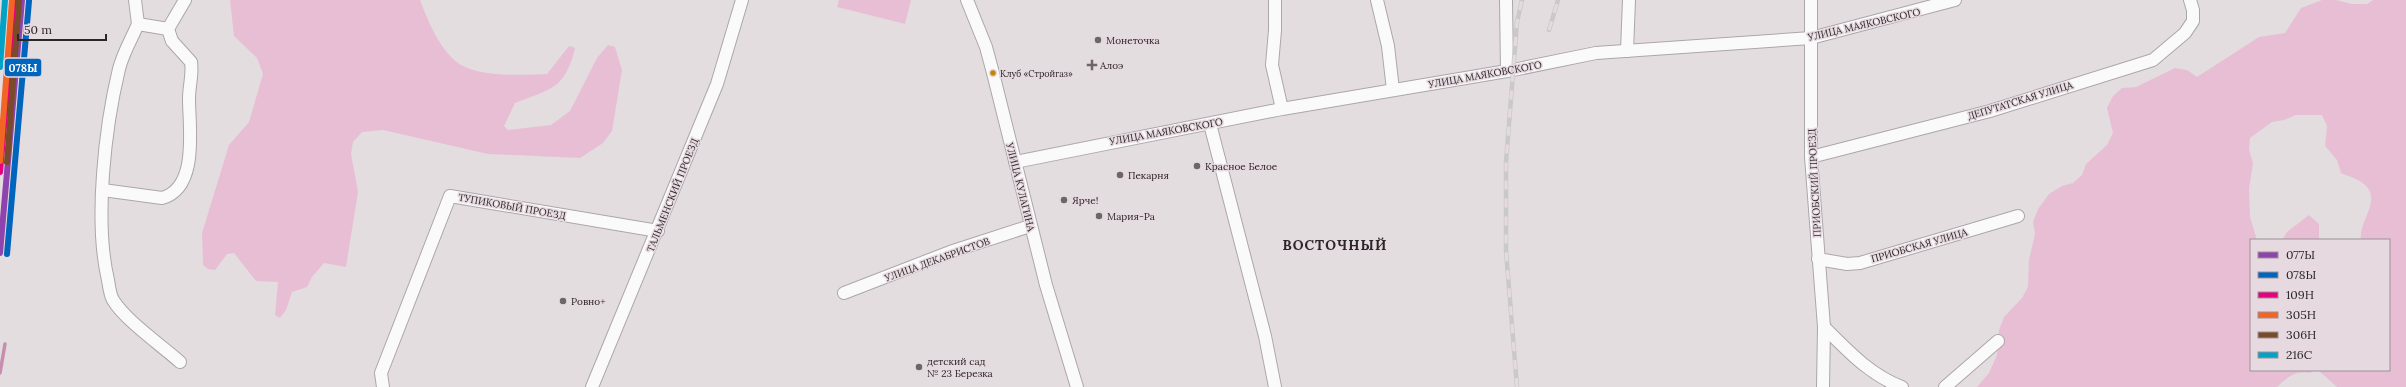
<svg xmlns="http://www.w3.org/2000/svg" width="2406" height="387" font-family="Lora,serif">
<style>
.green{fill:#e8bed4}
.lines{fill:none;stroke-linecap:round;stroke-linejoin:round}
.stream{stroke:#c68fad;stroke-width:3.5}
.street-casing{stroke:#aba7a9;stroke-width:14}
.street{stroke:#fbfafa;stroke-width:12}
.rail-casing{stroke:#cac9ca;stroke-width:4.5}
.rail{stroke:#e6dae0;stroke-width:3;stroke-dasharray:9;stroke-linecap:butt}
.rail-1-casing{stroke:#e6dae0;stroke-width:9}
.rail-2-casing{stroke:#e6dae0;stroke-width:9}
.rail-3-casing{stroke:#e6dae0;stroke-width:9}
.rail-4-casing{stroke:#e6dae0;stroke-width:9}
.rail-5-casing{stroke:#e6dae0;stroke-width:9}
.rail-6-casing{stroke:#e6dae0;stroke-width:9}
.rail-1{stroke:#8e44ad;stroke-width:6}
.rail-2{stroke:#0065bd;stroke-width:6}
.rail-3{stroke:#e5007d;stroke-width:6}
.rail-4{stroke:#f26522;stroke-width:6}
.rail-5{stroke:#7a4b2a;stroke-width:6}
.rail-6{stroke:#02a2c6;stroke-width:6}
.poi-dot{fill:#6b6668;stroke:#e6dae0;stroke-width:1.5}
.bus-dot{fill:#c4860a;stroke:#e6dae0;stroke-width:1.5}
.labels{text-anchor:middle;stroke-width:3;stroke-linejoin:round;paint-order:stroke}
.bus-label{font-size:9px;fill:#2b2628;stroke:#e6dae0;text-anchor:start}
.street-label{font-size:10px;fill:#2b2628;stroke:#e6dae0}
.poi-label{font-size:10px;fill:#2b2628;stroke:#e6dae0;text-anchor:start}
.district-label{font-size:14px;font-weight:bold;letter-spacing:1px;fill:#2b2628;stroke:#e6dae0}
.line-badge{stroke:#e6dae0;stroke-width:1.5}
.badge-label{font-size:11px;text-anchor:middle;font-weight:bold;fill:#fff}
</style>
<rect width="100%" height="100%" fill="#e3dde0"/>
<g class="green">
<path d="M 230,0 L 420,0 C 428,21 441,53 461,65 C 481,77 524,75 547,74 L 569,46 L 575,48 C 565,89 551,89 515,103 L 504,126 L 508,130 L 551,125 L 570,111 L 597,58 L 608,45 L 615,47 L 622,70 L 612,131 L 603,143 L 580,158 L 488,154 L 383,130 L 362,132 L 353,142 L 351,154 L 358,192 L 346,267 L 324,263 L 312,277 L 307,287 L 292,292 L 286,310 L 280,318 L 275,315 L 278,282 L 256,281 L 234,253 L 227,254 L 215,270 L 208,269 L 203,265 L 202,233 L 229,145 L 249,122 L 263,74 L 257,58 L 234,36 Z"/>
<polygon points="839,0 911,0 905,24 837,7"/>
<path d="M 2322,0 L 2336,0 L 2352,4 L 2367,4 L 2373,0 L 2406,0 L 2406,387 L 2337,387 L 2318,370 L 2389,370 L 2389,240 L 2361,240 C 2358,221 2383,200 2364,184 C 2358,179 2348,176 2341,173 L 2337,160 L 2325,146 L 2327,126 L 2322,115 L 2296,115 L 2284,120 L 2272,122 L 2250,138 L 2249,150 L 2253,163 L 2249,189 L 2250,217 L 2257,240 L 2251,240 L 2251,370 L 2314,370 L 2310,373 C 2296,370 2286,378 2277,387 L 1977,387 L 1989,373 L 1997,355 L 1999,330 L 2004,317 L 2022,298 L 2028,287 L 2029,260 L 2035,234 L 2033,222 L 2038,209 L 2049,194 L 2062,186 L 2073,183 L 2082,175 L 2086,164 L 2107,145 L 2113,133 L 2107,108 L 2113,96 L 2122,88 L 2136,87 L 2175,68 L 2187,70 L 2197,77 L 2259,37 L 2285,33 L 2301,8 Z"/>
<polygon points="2309,215 2319,224 2319,240 2282,240 2287,232"/>
</g>
<g class="lines">
<polyline class="stream" points="0,373 5,344"/>
<g class="street-casing">
<g id="street">
<polyline points="135,0 138,24"/>
<polyline points="967,0 986,47 993,73 1046,285 1077,387"/>
<polyline points="1275,0 1275,30 1272,65 1282,109"/>
<polyline points="1377,0 1388,46 1393,90"/>
<polyline points="1506,0 1507,70"/>
<polyline points="1811,0 1811,157 1824,327 1823,387"/>
<polyline points="1627,51 1629,0"/>
<polyline points="1210,124 1265,336 1275,387"/>
<polyline points="1811,157 1990,111 2153,60 2185,33 2193,21 2193,10 2190,0"/>
<polyline points="1015,162 1282,109 1513,70 1596,53 1811,38 1955,0"/>
<path d="M 103,190 L 162,198 C 199,188 189,127 189,99 C 189,86 193,74 191,62 L 172,41 L 168,29"/>
<polyline points="1818,259 1847,264 1860,263 2018,216"/>
<polyline points="844,293 950,252 1030,226"/>
<path d="M 1824,327 C 1848,351 1870,375 1902,387"/>
<path d="M 180,362 C 161,345 126,321 113,300 C 110,295 109,286 108,280 C 94,221 105,127 119,69 C 123,53 132,38 138,24 L 168,29 L 185,0"/>
<polyline points="383,387 381,373 450,196 658,231"/>
<polyline points="592,387 717,84 742,0"/>
<polyline points="1945,387 1998,341"/>
</g>
</g>
<use href="#street" class="street"/>
<g class="rail-casing">
<g id="rail">
<polyline points="1549,30 1558,0"/>
<polyline points="1517,387 1506,251 1506,162 1517,22 1522,0"/>
</g>
</g>
<use href="#rail" class="rail"/>
<g class="rail-1-casing">
<polyline id="rail-1" points="0,253 22,0"/>
</g>
<g class="rail-2-casing">
<polyline id="rail-2" points="7,254 29,1"/>
</g>
<g class="rail-3-casing">
<polyline id="rail-3" points="0,172 15,0"/>
</g>
<g class="rail-4-casing">
<polyline id="rail-4" points="0,161 12,0"/>
</g>
<g class="rail-5-casing">
<polyline id="rail-5" points="7,162 19,1"/>
</g>
<g class="rail-6-casing">
<polyline id="rail-6" points="0,67 5,0"/>
</g>
<use href="#rail-1" class="rail-1"/>
<use href="#rail-2" class="rail-2"/>
<use href="#rail-3" class="rail-3"/>
<use href="#rail-4" class="rail-4"/>
<use href="#rail-5" class="rail-5"/>
<use href="#rail-6" class="rail-6"/>
</g>
<g class="poi-dot">
<circle cx="1098" cy="40" r="4"/>
<path d="M1090 59h4v4h4v4h-4v4h-4v-4h-4v-4h4z"/>
<circle cx="1197" cy="166" r="4"/>
<circle cx="1120" cy="175" r="4"/>
<circle cx="1064" cy="200" r="4"/>
<circle cx="1099" cy="216" r="4"/>
<circle cx="563" cy="301" r="4"/>
<circle cx="919" cy="367" r="4"/>
</g>
<circle class="bus-dot" cx="993" cy="73" r="3.5"/>
<g class="labels">
<g class="bus-label">
<text x="1000" y="77">Клуб «Стройгаз»</text>
</g>
<g class="street-label">
<text transform="translate(1864 24) rotate(-13)" y="4">УЛИЦА МАЯКОВСКОГО</text>
<text transform="translate(1485 74) rotate(-10)" y="4">УЛИЦА МАЯКОВСКОГО</text>
<text transform="translate(2020 100) rotate(-17)" y="4">ДЕПУТАТСКАЯ УЛИЦА</text>
<text transform="translate(1166 131) rotate(-10)" y="4">УЛИЦА МАЯКОВСКОГО</text>
<text transform="translate(1814 183) rotate(-93)" y="4">ПРИОБСКИЙ ПРОЕЗД</text>
<text transform="translate(1021 187) rotate(76)" y="4">УЛИЦА КУЛАГИНА</text>
<text transform="translate(672 195) rotate(-68)" y="4">ТАЛЬМЕНСКИЙ ПРОЕЗД</text>
<text transform="translate(512 206) rotate(10)" y="4">ТУПИКОВЫЙ ПРОЕЗД</text>
<text transform="translate(1919 245) rotate(-16)" y="4">ПРИОБСКАЯ УЛИЦА</text>
<text transform="translate(937 259) rotate(-20)" y="4">УЛИЦА ДЕКАБРИСТОВ</text>
</g>
<g class="poi-label">
<text x="1106" y="44">Монеточка</text>
<text x="1100" y="69">Алоэ</text>
<text x="1205" y="170">Красное Белое</text>
<text x="1128" y="179">Пекарня</text>
<text x="1072" y="204">Ярче!</text>
<text x="1107" y="220">Мария-Ра</text>
<text x="571" y="305">Ровно+</text>
<text x="927" y="365">детский сад<tspan x="927" dy="12">№ 23 Березка</tspan></text>
</g>
<g class="district-label">
<text x="1335" y="250">ВОСТОЧНЫЙ</text>
</g>
</g>
<rect class="line-badge" x="4" y="58" width="38" height="19" rx="4" fill="#0065bd"/>
<g class="badge-label">
<text x="23" y="72">078Ы</text>
</g>
<rect x="2250" y="239" width="140" height="132" fill="#e6dae0" stroke="#9b9296"/>
<rect x="2258" y="252" width="20" height="6" fill="#8e44ad" stroke="#9b9296"/>
<text x="2286" y="259" font-size="12" fill="#2b2628">077Ы</text>
<rect x="2258" y="272" width="20" height="6" fill="#0065bd" stroke="#9b9296"/>
<text x="2286" y="279" font-size="12" fill="#2b2628">078Ы</text>
<rect x="2258" y="292" width="20" height="6" fill="#e5007d" stroke="#9b9296"/>
<text x="2286" y="299" font-size="12" fill="#2b2628">109Н</text>
<rect x="2258" y="312" width="20" height="6" fill="#f26522" stroke="#9b9296"/>
<text x="2286" y="319" font-size="12" fill="#2b2628">305Н</text>
<rect x="2258" y="332" width="20" height="6" fill="#7a4b2a" stroke="#9b9296"/>
<text x="2286" y="339" font-size="12" fill="#2b2628">306Н</text>
<rect x="2258" y="352" width="20" height="6" fill="#02a2c6" stroke="#9b9296"/>
<text x="2286" y="359" font-size="12" fill="#2b2628">216С</text>
<path d="M18 34v6h88v-6" fill="none" stroke="#2b2628" stroke-width="2"/>
<text x="24" y="34" font-size="12" fill="#2b2628" stroke="#e6dae0" stroke-width="3" paint-order="stroke">50 m</text>
</svg>
